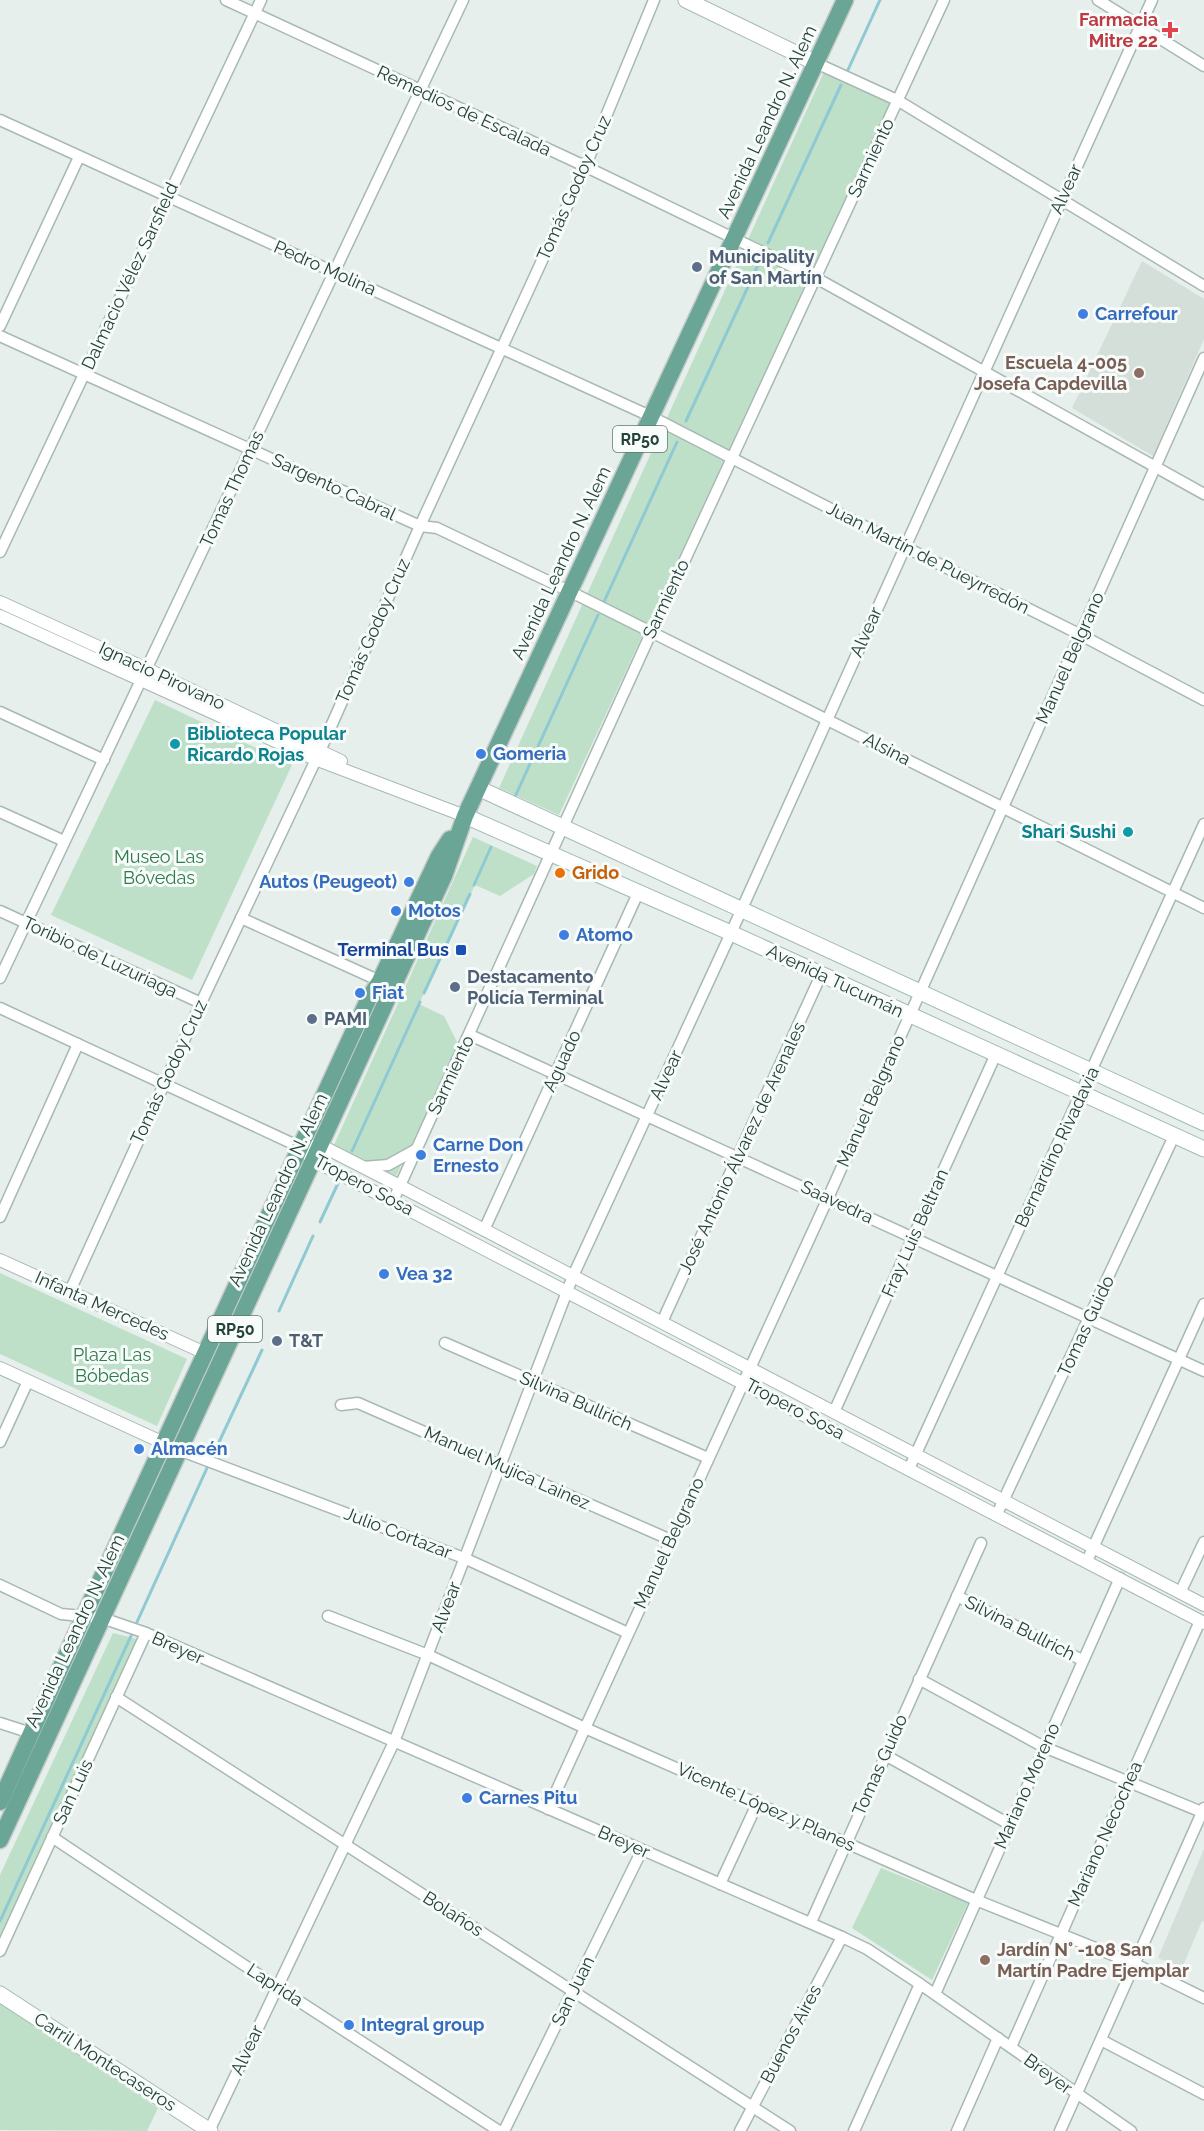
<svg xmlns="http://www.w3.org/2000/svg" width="1204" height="2131" font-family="Raleway,sans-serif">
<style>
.built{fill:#d4dfda}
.green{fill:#bfe0c8}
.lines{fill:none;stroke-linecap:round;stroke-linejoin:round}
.stream{stroke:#8ec9d4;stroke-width:3}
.minor-casing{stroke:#a8b8b2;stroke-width:13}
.tertiary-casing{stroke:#a8b8b2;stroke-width:14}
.secondary-casing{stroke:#a4bbb3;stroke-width:17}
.primary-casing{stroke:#c2cac8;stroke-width:19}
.minor{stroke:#fff;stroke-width:10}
.tertiary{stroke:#fff;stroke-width:12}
.secondary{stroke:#fff;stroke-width:15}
.primary{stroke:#6aa596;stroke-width:16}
.health-dot{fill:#e0444e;stroke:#f7fbf9;stroke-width:2}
.service-dot{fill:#5c6f8a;stroke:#f7fbf9;stroke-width:2}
.shop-dot{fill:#3f7fe0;stroke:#f7fbf9;stroke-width:2}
.education-dot{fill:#8d6e63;stroke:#f7fbf9;stroke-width:2}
.culture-dot{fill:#0f9aa8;stroke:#f7fbf9;stroke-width:2}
.food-dot{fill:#e8710a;stroke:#f7fbf9;stroke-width:2}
.transit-dot{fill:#1a4fb4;stroke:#f7fbf9;stroke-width:2}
.labels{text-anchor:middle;stroke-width:6;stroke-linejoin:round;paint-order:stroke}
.shield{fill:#f7fbf9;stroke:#637a73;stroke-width:1.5}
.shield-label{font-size:16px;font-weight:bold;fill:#24423a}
.health-label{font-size:18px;font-weight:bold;fill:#be3a42;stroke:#f7fbf9;text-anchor:end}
.street-label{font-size:18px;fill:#24423a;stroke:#f7fbf9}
.service-label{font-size:18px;font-weight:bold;fill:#4e5e75;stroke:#f7fbf9;text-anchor:start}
.shop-label{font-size:18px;font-weight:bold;fill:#366cbe;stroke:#f7fbf9;text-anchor:start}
.education-label{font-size:18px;font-weight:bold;fill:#785e54;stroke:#f7fbf9;text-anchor:end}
.culture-label{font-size:18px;font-weight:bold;fill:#0d838f;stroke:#f7fbf9;text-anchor:start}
.park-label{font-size:18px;fill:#2d7a4b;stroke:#f7fbf9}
.food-label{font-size:18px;font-weight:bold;fill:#c56008;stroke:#f7fbf9;text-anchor:start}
.transit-label{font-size:18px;font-weight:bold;fill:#164399;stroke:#f7fbf9;text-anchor:end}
</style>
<rect width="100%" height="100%" fill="#e6efeb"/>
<g class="built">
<polygon points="1142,261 1204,299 1204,339 1153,456 1072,408"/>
<polygon points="1204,1849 1204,1922 1202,1921 1182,1968 1158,1958"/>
</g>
<g class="green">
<polygon points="824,72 891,101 559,815 499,788"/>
<polygon points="155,700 292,765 192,980 51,915"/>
<polygon points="473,837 537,866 534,874 500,896 475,885 419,1004 444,1016 459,1046 396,1176 334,1145"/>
<polygon points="0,1273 187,1359 157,1426 0,1354"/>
<polygon points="113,1633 137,1639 0,1945 0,1875"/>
<polygon points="881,1868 968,1903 932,1980 852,1928"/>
<polygon points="0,2004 158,2108 147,2131 0,2130"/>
</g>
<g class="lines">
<g class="stream">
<polyline points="847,72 880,0"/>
<polyline points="768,243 841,85"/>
<polyline points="686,421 759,263"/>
<polyline points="603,604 677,442"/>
<polyline points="514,799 598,615"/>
<polyline points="474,885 491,847"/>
<polyline points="424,993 470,894"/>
<polyline points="352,1151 420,1002"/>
<polyline points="320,1222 340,1179"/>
<polyline points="279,1311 313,1236"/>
<polyline points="213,1455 262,1350"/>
<polyline points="137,1622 207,1468"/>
<polyline points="0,1921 131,1636"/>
</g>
<g class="minor-casing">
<g id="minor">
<polyline points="226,0 574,161 816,278 1204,494"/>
<polyline points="1098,0 1204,66"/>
<polyline points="816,63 897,100 1204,286"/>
<polyline points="0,120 650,416 905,547 1081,635 1204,700"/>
<polyline points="0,326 79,157"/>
<polyline points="0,336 420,526 437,528 569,591 1204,908"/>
<polyline points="0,552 261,0"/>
<polyline points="0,712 104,760"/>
<polyline points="0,812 64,841"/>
<polyline points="0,911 201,1003"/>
<polyline points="241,918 380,981"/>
<polyline points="0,978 463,0"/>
<polyline points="0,1008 300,1147"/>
<polyline points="470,1035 1204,1371"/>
<polyline points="363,1167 388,1165 417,1149"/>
<polyline points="393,1201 651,633 944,0"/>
<polyline points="0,1217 78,1044"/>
<polyline points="484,1230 639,891"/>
<polyline points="70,1291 201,1003 320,751 420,526 585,167 654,0"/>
<polyline points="662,1322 821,975"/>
<polyline points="445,1343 708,1458"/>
<polyline points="341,1405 358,1403 671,1540"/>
<polyline points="834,1412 996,1054"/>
<polyline points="0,1442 28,1381"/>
<polyline points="179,1450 464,1558 628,1633"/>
<polyline points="909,1469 1204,824"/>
<polyline points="997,1514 1174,1136"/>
<polyline points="1087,1561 1204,1304"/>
<polyline points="0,1585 61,1614 102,1618 146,1633 842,1937 867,1949 920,1984 1131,2131"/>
<polyline points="1180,1593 1204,1542"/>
<polyline points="957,1596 1082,1660"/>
<polyline points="328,1616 428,1655 585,1728 976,1900 1135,1964 1204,1998"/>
<polyline points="919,1679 1044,1747 1204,1813"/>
<polyline points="116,1697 790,2131"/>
<polyline points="0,1723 31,1733"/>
<polyline points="885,1755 1009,1824"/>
<polyline points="548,1809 828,1198 1204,358"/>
<polyline points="52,1837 277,1987 499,2131"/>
<polyline points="720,1884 757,1804"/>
<polyline points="811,1922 981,1543"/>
<polyline points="0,1951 146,1633"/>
<polyline points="935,1994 1120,1578"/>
<polyline points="1101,2040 1204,2094"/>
<polyline points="1011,2047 1200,1621"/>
<polyline points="209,2131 394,1742 573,1276 731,933 1152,0"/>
<polyline points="504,2131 642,1850"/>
<polyline points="740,2131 842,1937"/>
<polyline points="854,2131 920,1984"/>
<polyline points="957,2131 998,2038"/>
<polyline points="1060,2131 1204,1808"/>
</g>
</g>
<g class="tertiary-casing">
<g id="tertiary">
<polyline points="0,602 147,669 341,761"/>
<polyline points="0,616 315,759 465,816"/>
<polyline points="313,1146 320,1145 400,1186 1204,1605"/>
<polyline points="307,1154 313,1160 1204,1623"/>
<polyline points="0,1260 205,1353"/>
<polyline points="0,1368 179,1450"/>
</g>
</g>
<g class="secondary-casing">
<g id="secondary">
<polyline points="686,0 816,63"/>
<polyline points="478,788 1204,1123"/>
<polyline points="465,816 731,933 1204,1149"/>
<polyline points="0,1994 210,2131"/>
</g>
</g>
<g class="primary-casing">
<g id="primary">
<polyline points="0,1802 84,1616 369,998 380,981 439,856 450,839"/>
<polyline points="0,1840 444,876 465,816 845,0"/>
</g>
</g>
<use href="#minor" class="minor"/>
<use href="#tertiary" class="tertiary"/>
<use href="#secondary" class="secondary"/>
<use href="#primary" class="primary"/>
</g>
<path class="health-dot" d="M1167 21h6v6h6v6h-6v6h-6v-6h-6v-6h6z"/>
<g class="service-dot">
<circle cx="697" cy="267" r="6"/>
<circle cx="455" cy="987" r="6"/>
<circle cx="312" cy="1019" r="6"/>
<circle cx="277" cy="1341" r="6"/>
</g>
<g class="shop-dot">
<circle cx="1083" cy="314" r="6"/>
<circle cx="481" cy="754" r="6"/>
<circle cx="409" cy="882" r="6"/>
<circle cx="396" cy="911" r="6"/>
<circle cx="564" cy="935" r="6"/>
<circle cx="360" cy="993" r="6"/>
<circle cx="421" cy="1155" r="6"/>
<circle cx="384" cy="1274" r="6"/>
<circle cx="139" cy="1449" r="6"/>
<circle cx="467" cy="1798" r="6"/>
<circle cx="349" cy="2025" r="6"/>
</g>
<g class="education-dot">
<circle cx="1139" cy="373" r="6"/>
<circle cx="985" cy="1960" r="6"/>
</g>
<g class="culture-dot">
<circle cx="175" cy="744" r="6"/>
<circle cx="1128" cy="832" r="6"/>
</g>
<circle class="food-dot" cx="560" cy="873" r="6"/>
<rect class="transit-dot" x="455" y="944" width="12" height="12" rx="3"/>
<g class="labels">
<g class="shield">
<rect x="613" y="426" width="54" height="26" rx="4.5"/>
<rect x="208" y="1316" width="54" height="26" rx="4.5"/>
</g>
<g class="shield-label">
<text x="640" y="445">RP50</text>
<text x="235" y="1335">RP50</text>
</g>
<g class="health-label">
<text x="1158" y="26">Farmacia<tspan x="1158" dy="21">Mitre 22</tspan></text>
</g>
<g class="street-label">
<text transform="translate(464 111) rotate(25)" y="6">Remedios de Escalada</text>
<text transform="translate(767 122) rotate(-65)" y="6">Avenida Leandro N. Alem</text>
<text transform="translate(871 158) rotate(-65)" y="6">Sarmiento</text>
<text transform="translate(574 188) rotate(-66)" y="6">Tomás Godoy Cruz</text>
<text transform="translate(1066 189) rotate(-66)" y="6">Alvear</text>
<text transform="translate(325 268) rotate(24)" y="6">Pedro Molina</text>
<text transform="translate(130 276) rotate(-65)" y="6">Dalmacio Vélez Sarsfield</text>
<text transform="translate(334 487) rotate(25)" y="6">Sargento Cabral</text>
<text transform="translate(232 489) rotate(-65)" y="6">Tomas Thomas</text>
<text transform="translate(928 558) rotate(27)" y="6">Juan Martín de Pueyrredón</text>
<text transform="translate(561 563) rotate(-65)" y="6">Avenida Leandro N. Alem</text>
<text transform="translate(666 599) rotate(-65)" y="6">Sarmiento</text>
<text transform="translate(373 631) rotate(-66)" y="6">Tomás Godoy Cruz</text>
<text transform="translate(866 632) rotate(-66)" y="6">Alvear</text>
<text transform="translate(1070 658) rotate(-66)" y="6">Manuel Belgrano</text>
<text transform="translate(162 676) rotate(25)" y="6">Ignacio Pirovano</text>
<text transform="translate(887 749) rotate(27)" y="6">Alsina</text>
<text transform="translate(100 957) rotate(25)" y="6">Toribio de Luzuriaga</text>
<text transform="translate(835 981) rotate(25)" y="6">Avenida Tucumán</text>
<text transform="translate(562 1061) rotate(-65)" y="6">Aguado</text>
<text transform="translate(169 1072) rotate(-65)" y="6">Tomás Godoy Cruz</text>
<text transform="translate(451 1075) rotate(-65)" y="6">Sarmiento</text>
<text transform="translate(666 1075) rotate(-65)" y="6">Alvear</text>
<text transform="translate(871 1101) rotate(-66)" y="6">Manuel Belgrano</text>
<text transform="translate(1057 1147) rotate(-65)" y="6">Bernardino Rivadavia</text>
<text transform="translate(742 1148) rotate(-65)" y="6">José Antonio Álvarez de Arenales</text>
<text transform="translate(364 1185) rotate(28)" y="6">Tropero Sosa</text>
<text transform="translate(278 1190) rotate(-65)" y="6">Avenida Leandro N. Alem</text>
<text transform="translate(837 1202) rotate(25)" y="6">Saavedra</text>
<text transform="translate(915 1233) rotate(-66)" y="6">Fray Luis Beltran</text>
<text transform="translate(102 1306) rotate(24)" y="6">Infanta Mercedes</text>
<text transform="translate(1086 1326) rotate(-65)" y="6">Tomas Guido</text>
<text transform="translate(576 1401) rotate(24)" y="6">Silvina Bullrich</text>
<text transform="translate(795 1409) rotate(28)" y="6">Tropero Sosa</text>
<text transform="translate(507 1468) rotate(24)" y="6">Manuel Mujica Lainez</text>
<text transform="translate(398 1533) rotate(21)" y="6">Julio Cortazar</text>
<text transform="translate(669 1543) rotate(-65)" y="6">Manuel Belgrano</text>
<text transform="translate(446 1607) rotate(-69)" y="6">Alvear</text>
<text transform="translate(1020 1628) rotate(27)" y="6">Silvina Bullrich</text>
<text transform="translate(75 1631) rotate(-65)" y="6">Avenida Leandro N. Alem</text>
<text transform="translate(178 1648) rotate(24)" y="6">Breyer</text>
<text transform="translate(880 1765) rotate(-66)" y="6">Tomas Guido</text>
<text transform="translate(1027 1786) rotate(-66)" y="6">Mariano Moreno</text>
<text transform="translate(73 1792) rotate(-65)" y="6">San Luis</text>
<text transform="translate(766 1807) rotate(24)" y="6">Vicente López y Planes</text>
<text transform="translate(1105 1834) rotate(-66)" y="6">Mariano Necochea</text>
<text transform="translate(624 1842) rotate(24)" y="6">Breyer</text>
<text transform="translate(453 1914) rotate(33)" y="6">Bolaños</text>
<text transform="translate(275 1985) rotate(33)" y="6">Laprida</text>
<text transform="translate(573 1991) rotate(-64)" y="6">San Juan</text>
<text transform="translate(791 2034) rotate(-62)" y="6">Buenos Aires</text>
<text transform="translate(247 2050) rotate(-65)" y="6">Alvear</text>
<text transform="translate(105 2062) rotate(33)" y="6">Carril Montecaseros</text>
<text transform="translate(1048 2074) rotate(36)" y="6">Breyer</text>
</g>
<g class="service-label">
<text x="709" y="263">Municipality<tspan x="709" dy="21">of San Martín</tspan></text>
<text x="467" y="983">Destacamento<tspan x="467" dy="21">Policía Terminal</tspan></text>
<text x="324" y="1025">PAMI</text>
<text x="289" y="1347">T&amp;T</text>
</g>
<g class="shop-label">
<text x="1095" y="320">Carrefour</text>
<text x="493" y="760">Gomeria</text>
<text x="397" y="888" text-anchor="end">Autos (Peugeot)</text>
<text x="408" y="917">Motos</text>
<text x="576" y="941">Atomo</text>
<text x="372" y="999">Fiat</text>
<text x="433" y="1151">Carne Don<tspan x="433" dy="21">Ernesto</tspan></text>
<text x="396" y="1280">Vea 32</text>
<text x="151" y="1455">Almacén</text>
<text x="479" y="1804">Carnes Pitu</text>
<text x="361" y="2031">Integral group</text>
</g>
<g class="education-label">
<text x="1127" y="369">Escuela 4-005<tspan x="1127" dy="21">Josefa Capdevilla</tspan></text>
<text x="997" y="1956" text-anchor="start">Jardín N° -108 San<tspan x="997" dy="21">Martín Padre Ejemplar</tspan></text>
</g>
<g class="culture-label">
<text x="187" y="740">Biblioteca Popular<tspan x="187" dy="21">Ricardo Rojas</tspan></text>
<text x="1116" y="838" text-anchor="end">Shari Sushi</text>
</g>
<g class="park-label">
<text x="159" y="863">Museo Las<tspan x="159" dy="21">Bóvedas</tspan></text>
<text x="112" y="1361">Plaza Las<tspan x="112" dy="21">Bóbedas</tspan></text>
</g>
<g class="food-label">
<text x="572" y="879">Grido</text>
</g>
<g class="transit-label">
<text x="449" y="956">Terminal Bus</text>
</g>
</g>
</svg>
